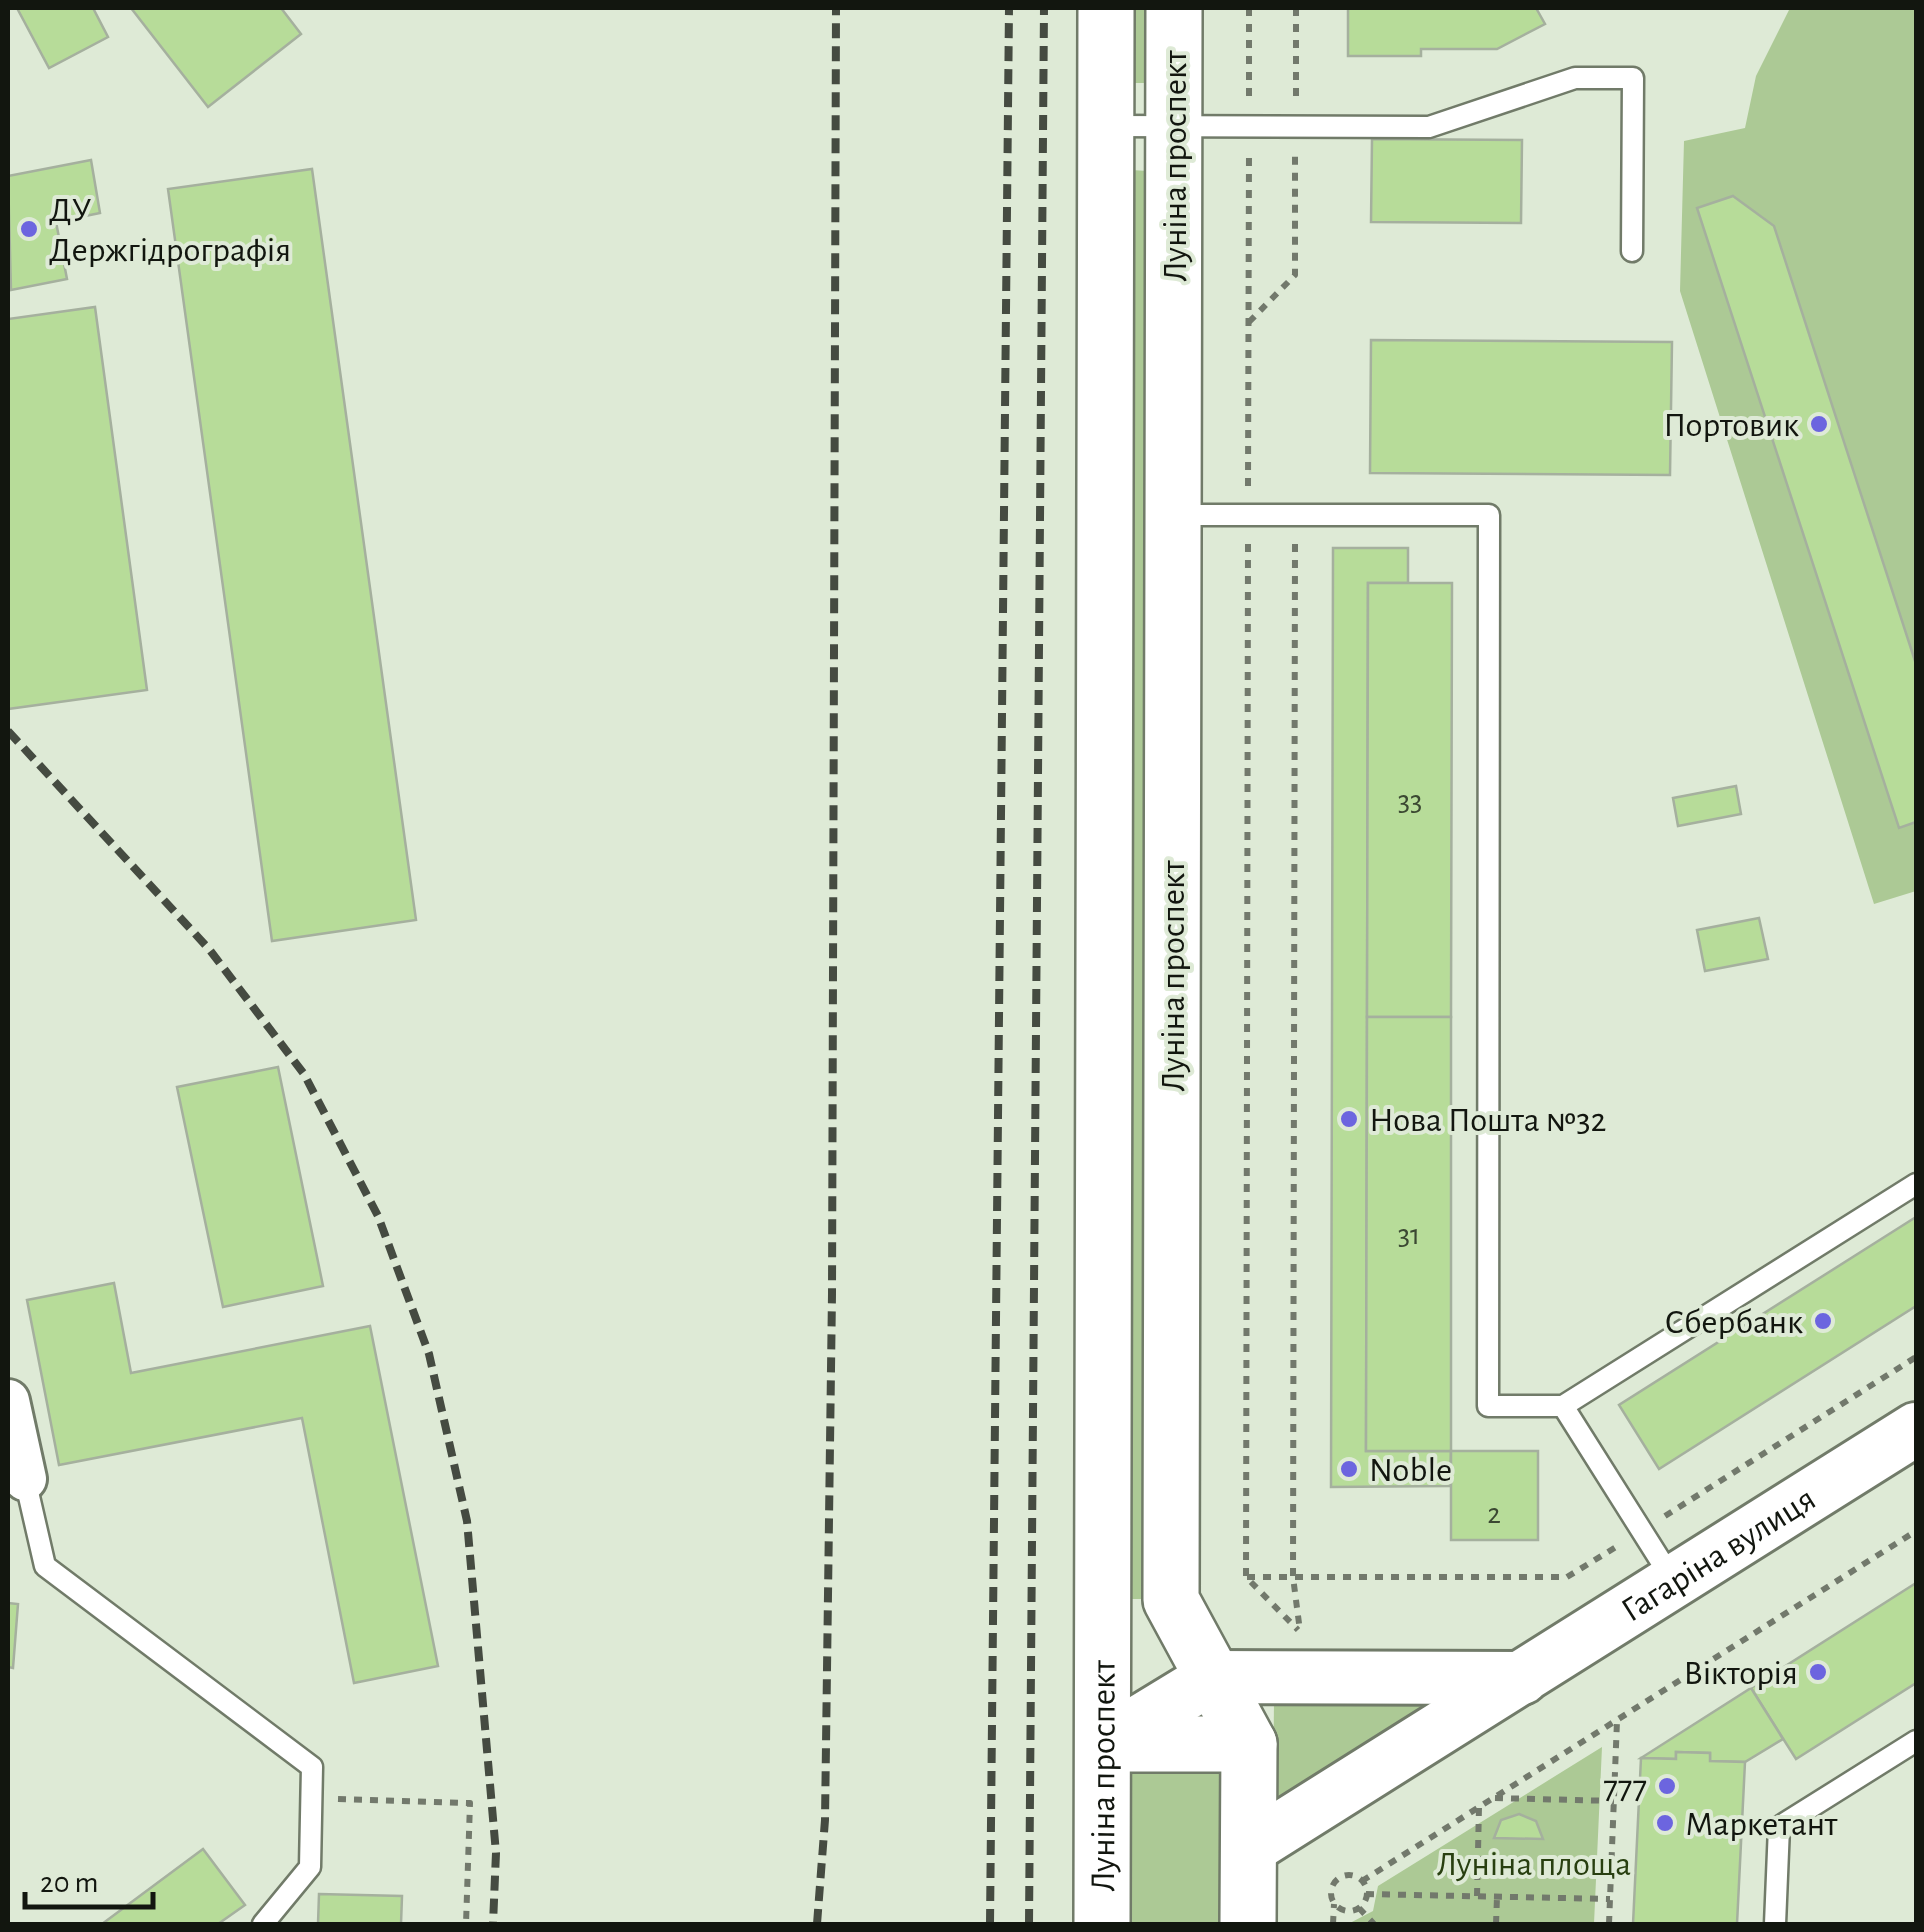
<svg xmlns="http://www.w3.org/2000/svg" width="1924" height="1932" font-family="'Alegreya Sans',sans-serif">
<style>
.green{fill:#acc995}
.building{fill:#b7dc99;stroke:#a5b09e;stroke-width:2.5}
.lines{fill:none;stroke-linecap:round;stroke-linejoin:round}
.service-casing{stroke:#717b69;stroke-width:25}
.minor-casing{stroke:#717b69;stroke-width:48}
.tertiary-casing{stroke:#717b69;stroke-width:58}
.secondary-casing{stroke:#717b69;stroke-width:60}
.path{stroke:#72796c;stroke-width:6;stroke-dasharray:8 8;stroke-linecap:butt}
.service{stroke:#fff;stroke-width:20}
.minor{stroke:#fff;stroke-width:42}
.tertiary{stroke:#fff;stroke-width:52}
.secondary{stroke:#fff;stroke-width:55}
.rail{stroke:#454b41;stroke-width:8;stroke-dasharray:15 8;stroke-linecap:butt}
.poi-dot{fill:#6c65df;stroke:#deead6;stroke-width:4}
.labels{text-anchor:middle;stroke-width:8;stroke-linejoin:round;paint-order:stroke}
.number-label{font-size:30px;fill:#3b4832}
.street-label{font-size:35px;fill:#12160f;stroke:#deead6}
.poi-label{font-size:35px;fill:#12160f;stroke:#deead6;text-anchor:start}
.park-label{font-size:35px;fill:#283f10;stroke:#deead6}
</style>
<rect width="100%" height="100%" fill="#deead6"/>
<g class="green">
<rect x="1131" y="8" width="18" height="75"/>
<polygon points="1790,8 1916,8 1916,891 1874,904 1680,291 1684,141 1745,128 1756,76"/>
<polygon points="1131,170 1148,171 1146,1599 1129,1599"/>
<polygon points="1274,1700 1441,1701 1273,1807"/>
<polygon points="1602,1747 1594,1924 1348,1924 1373,1911 1378,1886"/>
<polygon points="1126,1766 1227,1766 1225,1924 1125,1924"/>
</g>
<g class="building">
<polygon points="17,8 93,8 108,37 49,68"/>
<polygon points="131,8 281,8 301,34 208,107"/>
<polygon points="1348,8 1536,8 1545,24 1497,49 1421,49 1421,56 1348,56"/>
<polygon points="1372,139 1522,140 1521,223 1371,222"/>
<polygon points="91,160 100,213 56,222 67,279 11,290 8,176"/>
<polygon points="312,169 416,920 272,941 168,189"/>
<polygon points="1733,196 1774,226 1916,664 1916,822 1899,828 1697,208"/>
<polygon points="95,307 147,690 8,709 8,319"/>
<polygon points="1371,340 1672,342 1670,475 1370,473"/>
<polygon points="1333,548 1408,548 1408,583 1368,583 1366,1451 1451,1451 1450,1486 1331,1487"/>
<polygon points="1368,583 1452,583 1451,1017 1367,1017"/>
<polygon points="1736,786 1741,814 1678,826 1673,798"/>
<polygon points="1759,918 1768,959 1705,971 1697,930"/>
<polygon points="1367,1017 1451,1017 1451,1451 1366,1451"/>
<polygon points="278,1067 323,1286 223,1307 177,1087"/>
<polygon points="1916,1217 1916,1306 1659,1469 1619,1405"/>
<polygon points="114,1283 131,1373 370,1326 438,1666 354,1683 302,1418 59,1465 27,1300"/>
<rect x="1451" y="1451" width="87" height="89"/>
<polygon points="1916,1583 1916,1683 1796,1759 1751,1688"/>
<polygon points="8,1603 18,1604 13,1668 8,1667"/>
<polygon points="1751,1688 1783,1739 1745,1762 1710,1761 1710,1753 1676,1752 1676,1759 1641,1758"/>
<polygon points="1676,1752 1710,1753 1710,1761 1745,1762 1737,1924 1633,1924 1641,1758 1676,1759"/>
<polygon points="1519,1814 1536,1821 1543,1839 1494,1838 1501,1820"/>
<polygon points="203,1849 245,1905 218,1924 102,1924"/>
<polygon points="319,1894 402,1896 401,1924 318,1924"/>
</g>
<g class="lines">
<g class="service-casing">
<g id="service">
<polyline points="1106,126 1429,127 1575,78 1633,78 1632,251"/>
<polyline points="1176,515 1489,515 1488,1406 1563,1406 1916,1184"/>
<polyline points="1563,1406 1674,1582"/>
<polyline points="20,1479 25,1479 45,1566 312,1767 310,1867 263,1924"/>
<polyline points="1775,1924 1779,1827 1916,1741"/>
</g>
</g>
<g class="minor-casing">
<polyline id="minor" points="8,1401 25,1479"/>
</g>
<g class="tertiary-casing">
<g id="tertiary">
<polyline points="1103,1744 1213,1677 1522,1678"/>
<path id="s1" d="M 1248,1849 L 1916,1429"/>
</g>
</g>
<g class="secondary-casing">
<g id="secondary">
<polyline points="1174,8 1171,1600 1249,1744 1248,1924"/>
<polyline points="1103,1744 1249,1744"/>
<path id="s2" d="M 1102,1924 L 1106,8"/>
</g>
</g>
<g class="path">
<polyline points="1249,96 1249,8"/>
<polyline points="1296,96 1296,8"/>
<polyline points="1249,322 1295,275 1295,154"/>
<polyline points="1248,486 1249,154"/>
<polyline points="1248,544 1246,1577 1298,1630"/>
<polyline points="1295,544 1293,1577 1300,1631"/>
<polyline points="1665,1516 1916,1357"/>
<polyline points="1247,1577 1567,1577 1616,1547"/>
<polyline points="1495,1798 1614,1801"/>
<polyline points="338,1799 470,1803 466,1924"/>
<circle cx="1349" cy="1893" r="18"/>
<polyline points="1362,1881 1916,1531"/>
<polyline points="1366,1894 1610,1899"/>
<polyline points="1477,1896 1479,1807"/>
<polyline points="1359,1908 1374,1924"/>
<polyline points="1333,1924 1334,1904"/>
<polyline points="1496,1924 1497,1897"/>
<polyline points="1609,1924 1617,1721"/>
</g>
<use href="#service" class="service"/>
<use href="#minor" class="minor"/>
<use href="#tertiary" class="tertiary"/>
<use href="#secondary" class="secondary"/>
<g class="rail">
<polyline points="8,731 209,949 304,1074 378,1216 429,1354 467,1521 496,1853 493,1924"/>
<polyline points="817,1924 825,1820 832,1294 836,8"/>
<polyline points="990,1924 1009,8"/>
<polyline points="1029,1924 1044,8"/>
</g>
</g>
<g class="poi-dot">
<circle cx="29" cy="229" r="10"/>
<circle cx="1819" cy="424" r="10"/>
<circle cx="1349" cy="1119" r="10"/>
<circle cx="1823" cy="1321" r="10"/>
<circle cx="1349" cy="1469" r="10"/>
<circle cx="1818" cy="1672" r="10"/>
<circle cx="1667" cy="1786" r="10"/>
<circle cx="1665" cy="1823" r="10"/>
</g>
<g class="labels">
<g class="number-label">
<text x="1410" y="810">33</text>
<text x="1409" y="1244">31</text>
<text x="1494" y="1523">2</text>
</g>
<g class="street-label">
<text transform="translate(1174 166) rotate(-90)" y="12">Луніна проспект</text>
<text transform="translate(1172 976) rotate(-90)" y="12">Луніна проспект</text>
<text dy="12" stroke="none"><textPath href="#s1" startOffset="555">Гагаріна вулиця</textPath></text>
<text dy="12" stroke="none"><textPath href="#s2" startOffset="148">Луніна проспект</textPath></text>
</g>
<g class="poi-label">
<text x="49" y="221">ДУ<tspan x="49" dy="40">Держгідрографія</tspan></text>
<text x="1799" y="436" text-anchor="end">Портовик</text>
<text x="1369" y="1131">Нова Пошта №32</text>
<text x="1803" y="1333" text-anchor="end">Сбербанк</text>
<text x="1369" y="1481">Noble</text>
<text x="1798" y="1684" text-anchor="end">Вікторія</text>
<text x="1647" y="1798" text-anchor="end">777</text>
<text x="1685" y="1835">Маркетант</text>
</g>
<g class="park-label">
<text x="1534" y="1875">Луніна площа</text>
</g>
</g>
<rect width="1924" height="1932" fill="none" stroke="#12160f" stroke-width="20"/>
<path d="M25 1892v15h128v-15" fill="none" stroke="#12160f" stroke-width="5"/>
<text x="40" y="1892" font-size="30" fill="#12160f" stroke="#deead6" stroke-width="8" paint-order="stroke">20 m</text>
</svg>
